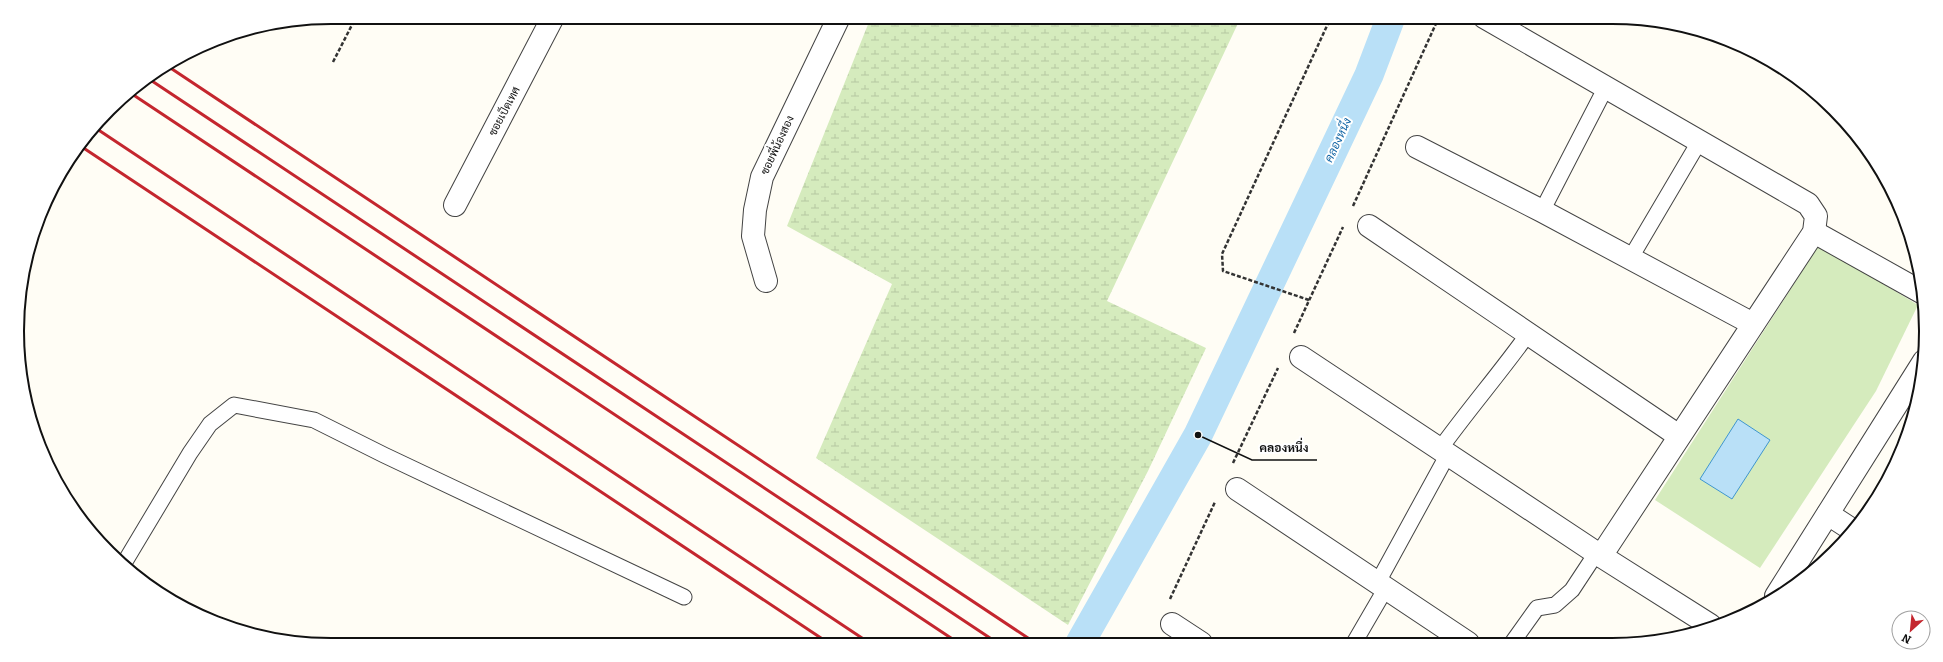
<svg xmlns="http://www.w3.org/2000/svg" width="1943" height="662" font-family="Bitter,Sarabun,serif">
<style>
.wetland{fill:url(#wetland-marsh)}
.park{fill:#d5ebbd}
.water{fill:#b9e0f7;stroke:#3f96cf}
.lines{fill:none;stroke-linecap:round;stroke-linejoin:round}
.canal{stroke:#b9e0f7;stroke-width:29}
.lane-casing{stroke:#444;stroke-width:17}
.street-casing{stroke:#444;stroke-width:24}
.path{stroke:#333;stroke-width:2.5;stroke-dasharray:4 2;stroke-linecap:butt}
.lane{stroke:#fff;stroke-width:15}
.street{stroke:#fff;stroke-width:22}
.rail{stroke:#c4262e;stroke-width:3}
.labels{text-anchor:middle;stroke-width:4;stroke-linejoin:round;paint-order:stroke}
.street-label{font-size:11px;fill:#111;stroke:#fff}
.water-label{font-size:12px;font-style:italic;fill:#1768a6;stroke:#fff}
.rim{fill:none;stroke:#111;stroke-width:2}
.leader{fill:none;stroke:#111;stroke-width:1.5}
.callout-dot{fill:#111;stroke:#fff;stroke-width:1.5}
.callout-label{font-size:12px;text-anchor:middle;font-weight:bold;fill:#111;stroke:#fff;stroke-width:4;stroke-linejoin:round;paint-order:stroke}
</style>
<defs>
<pattern id="wetland-marsh" width="20" height="14" patternUnits="userSpaceOnUse"><rect width="20" height="14" fill="#d5ebbd"/><path d="M1 5h8M5 5V1M11 12h8M15 12V8" fill="none" stroke="#b6c8a1"/></pattern>
</defs>
<rect width="100%" height="100%" fill="#fffdf5"/>
<polygon class="wetland" points="871,17 1241,17 1107,301 1206,348 1148,471 1068,625 816,458 892,284 787,226"/>
<polygon class="park" points="1819,245 1918,305 1876,391 1760,568 1655,500"/>
<polygon class="water" points="1738,419 1770,440 1732,499 1700,479"/>
<g class="lines">
<polyline class="canal" points="1080,643 1198,435 1369,75 1391,17"/>
<g class="lane-casing">
<g id="lane">
<polyline points="1542,211 1606,87"/>
<polyline points="1630,259 1699,142"/>
<path d="M 1440,449 C 1468,410 1500,373 1528,334"/>
<polyline points="123,565 190,453 210,424 234,405 314,420 384,455 684,597"/>
<polyline points="1378,582 1448,454"/>
<polyline points="1354,643 1386,588"/>
<polyline points="1512,643 1537,608 1555,605 1572,590 1597,552"/>
</g>
</g>
<g class="street-casing">
<g id="street">
<polyline points="1484,17 1808,204 1816,216 1814,232 1601,556"/>
<polyline points="1417,147 1542,211 1753,324"/>
<polyline points="455,205 553,17"/>
<polyline points="1369,226 1679,436"/>
<polyline points="1814,232 1923,293"/>
<polyline points="766,281 753,236 755,210 762,177 839,17"/>
<polyline points="1301,357 1601,556 1710,625"/>
<polyline points="1237,489 1468,643"/>
<polyline points="1828,514 1851,529"/>
<polyline points="1776,596 1924,361"/>
<polyline points="1172,624 1201,643"/>
</g>
</g>
<g class="path">
<polyline points="333,62 356,17"/>
<polyline points="1353,206 1439,17"/>
<polyline points="1309,300 1223,271 1222,254 1331,17"/>
<polyline points="1294,333 1343,227"/>
<polyline points="1233,463 1278,368"/>
<polyline points="1170,599 1215,502"/>
</g>
<use href="#lane" class="lane"/>
<use href="#street" class="street"/>
<g class="rail">
<polyline points="169,67 1037,644"/>
<polyline points="149,79 999,644"/>
<polyline points="129,92 960,644"/>
<polyline points="94,127 871,644"/>
<polyline points="79,145 830,644"/>
</g>
</g>
<g class="labels">
<g class="street-label">
<text transform="translate(504 111) rotate(-62)" y="4">ซอยเป็ดเทศ</text>
<text transform="translate(777 145) rotate(-65)" y="4">ซอยพี่น้องสอง</text>
</g>
<g class="water-label">
<text transform="translate(1338 140) rotate(-65)" y="4">คลองหนึ่ง</text>
</g>
</g>
<path d="M0 0H1943V662H0ZM331 24H1612A307 307 0 0 1 1919 331V331A307 307 0 0 1 1612 638H331A307 307 0 0 1 24 331V331A307 307 0 0 1 331 24Z" fill="#fff" fill-rule="evenodd"/>
<path class="rim" d="M331 24H1612A307 307 0 0 1 1919 331V331A307 307 0 0 1 1612 638H331A307 307 0 0 1 24 331V331A307 307 0 0 1 331 24Z"/>
<path class="leader" d="M1198 435L1252 460H1317"/>
<circle class="callout-dot" cx="1198" cy="435" r="4"/>
<g class="callout-label">
<text x="1284" y="452">คลองหนึ่ง</text>
</g>
<g transform="translate(1911 630) rotate(207)"><circle r="19" fill="#ffffff" stroke="#a0a0a0"/>
<path d="M0-3L7 15L0 10L-7 15Z" fill="#c4262e"/>
<text y="-6" font-size="11" font-weight="bold" text-anchor="middle" fill="#111111">N</text>
</g>
</svg>
